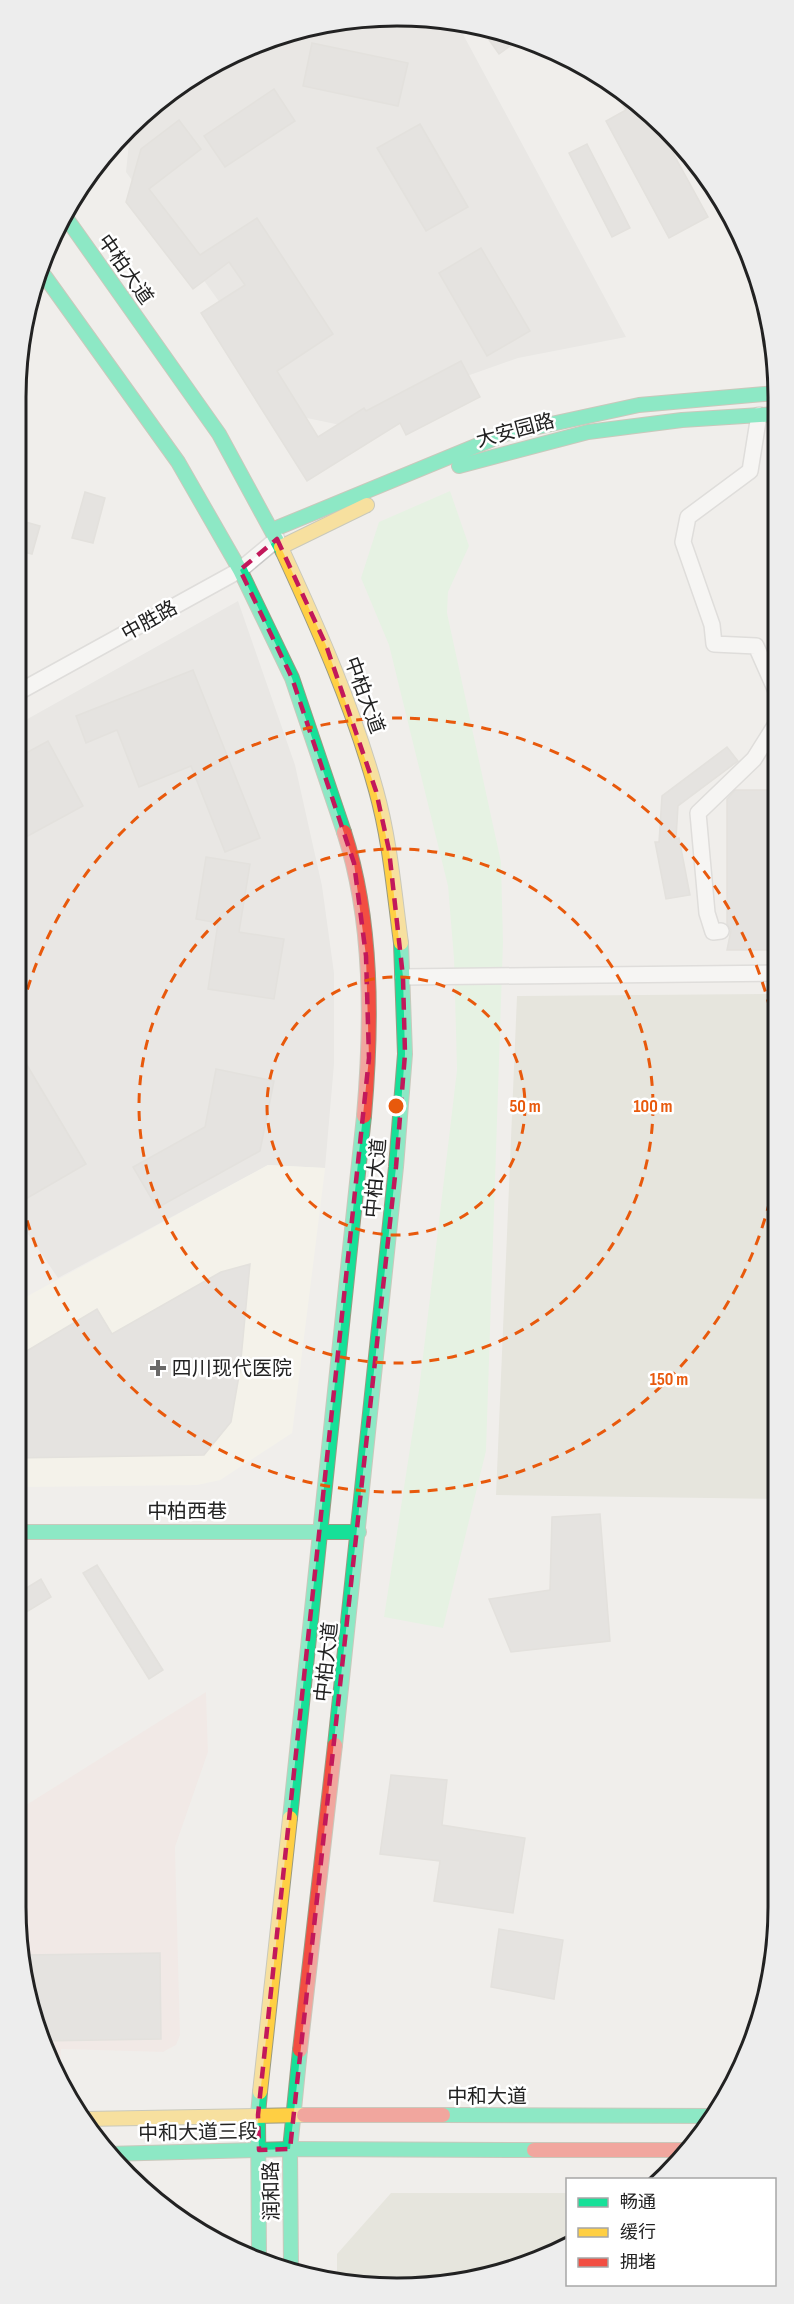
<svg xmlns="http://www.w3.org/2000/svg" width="794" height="2304" font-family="'Sofia Sans Condensed','Noto Sans SC',sans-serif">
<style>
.residential{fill:#dfdedc}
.commercial{fill:#f1e3e1}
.education{fill:#f8f7e8}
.construction{fill:#d9d9cd}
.park{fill:#daf5da}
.building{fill:#d7d4d2;stroke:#d3d0cc;stroke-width:1.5}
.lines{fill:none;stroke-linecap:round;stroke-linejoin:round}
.street-casing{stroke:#c9c8c7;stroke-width:18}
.fast-casing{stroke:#999a82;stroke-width:16}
.slow-casing{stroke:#999a82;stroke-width:16}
.jam-casing{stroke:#999a82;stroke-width:16}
.street{stroke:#fdfcfc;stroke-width:15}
.fast{stroke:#16e098;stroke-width:14}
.slow{stroke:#ffcf43;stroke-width:14}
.jam{stroke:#f24e42;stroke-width:14}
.marked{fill:none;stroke:#c2185b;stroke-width:4.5;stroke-dasharray:12 8;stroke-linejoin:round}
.ring{fill:none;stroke:#e8590c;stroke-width:3;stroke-dasharray:10 8}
.poi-dot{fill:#6a6968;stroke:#fff;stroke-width:2}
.labels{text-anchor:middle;stroke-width:5;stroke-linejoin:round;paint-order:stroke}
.street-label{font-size:20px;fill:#222;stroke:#fff}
.poi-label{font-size:20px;fill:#222;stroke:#fff;text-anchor:start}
.rim{fill:none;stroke:#222;stroke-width:3}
.centre{fill:#e8590c;stroke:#fff;stroke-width:3}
.ring-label{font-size:18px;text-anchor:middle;font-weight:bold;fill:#e8590c;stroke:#fff;stroke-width:5;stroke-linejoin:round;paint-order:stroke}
</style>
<rect width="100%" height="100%" fill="#f0eeeb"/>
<g class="residential">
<polygon points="347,18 458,25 626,337 518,358 433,388 345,426 302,417 126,172 130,133 164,103 231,58"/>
<polygon points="238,601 295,765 322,886 334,973 334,1064 325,1168 268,1165 58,1278 15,1215 15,726"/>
</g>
<polygon class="commercial" points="206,1692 208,1752 175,1847 180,2035 176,2045 163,2052 61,2049 60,2079 44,2053 15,1907 15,1812"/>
<polygon class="education" points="268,1165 325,1168 292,1433 220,1480 197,1485 15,1487 15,1303"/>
<g class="construction">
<polygon points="777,994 778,1499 496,1495 517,996"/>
<polygon points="391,2193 567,2193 567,2243 496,2276 347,2286 337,2283 337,2254"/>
</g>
<polygon class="park" points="450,491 469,546 448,592 447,613 501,862 503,942 486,1451 443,1628 384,1617 419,1390 457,1070 454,959 448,886 389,645 361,578 379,522"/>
<g class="building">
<polygon points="480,27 496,28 521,38 499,54"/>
<polygon points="312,43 408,63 398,106 303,86"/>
<polygon points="613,88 656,122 708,217 669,238 606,121 626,110"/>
<polygon points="274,89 295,121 225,167 204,136"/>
<polygon points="179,120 201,149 149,189 200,255 257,218 333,334 277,371 318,437 364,408 366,411 461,361 480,397 406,435 400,423 307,481 201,313 245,285 229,262 193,289 126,202 141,149"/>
<polygon points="420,124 468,207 426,231 377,148"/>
<polygon points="587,144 630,228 612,237 569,153"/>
<polygon points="481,248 530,331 487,356 439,273"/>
<polygon points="85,492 105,498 93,543 72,538"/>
<polygon points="15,519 40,526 32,554 15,550"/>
<polygon points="193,670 260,838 225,852 191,766 139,787 117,730 86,743 76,716"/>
<polygon points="48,741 83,806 15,843 15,759"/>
<polygon points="727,747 738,761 678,806 676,839 679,838 690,895 666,899 655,842 659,842 662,796"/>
<polygon points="735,790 777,790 777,950 727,950 731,930 727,924 727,799"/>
<polygon points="206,857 250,864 239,932 284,939 274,999 208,989 218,923 196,919"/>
<polygon points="15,1045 86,1164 24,1200 15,1185"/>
<polygon points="216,1069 274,1081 260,1151 157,1208 133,1167 205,1127"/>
<polygon points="250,1264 240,1370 231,1422 204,1455 15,1458 15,1358 97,1309 112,1334 221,1272"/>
<polygon points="600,1514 610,1641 511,1652 489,1599 550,1590 552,1517"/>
<polygon points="97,1565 163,1670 149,1679 83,1573"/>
<polygon points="41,1579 51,1597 15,1619 15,1595"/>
<polygon points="391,1775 447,1780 442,1825 525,1838 513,1913 434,1901 440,1861 380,1854"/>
<polygon points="499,1929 563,1940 554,1999 491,1987"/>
<polygon points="160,1953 161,2039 42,2041 25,1955"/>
</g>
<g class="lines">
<g class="street-casing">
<g id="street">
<polyline points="759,415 750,471 688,517 683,542 712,625 714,644 756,646 776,691"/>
<polyline points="15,694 240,570 277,539"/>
<polyline points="721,931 713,932 707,913 698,813 754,759 776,724"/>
<polyline points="403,977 777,973"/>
</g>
</g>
<g class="fast-casing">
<g id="fast">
<polyline points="67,219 219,434 283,552"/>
<polyline points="41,271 178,462 240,570 292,678 344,832"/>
<polyline points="459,466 588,432 682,420 776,414"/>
<polyline points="272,530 505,434 639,405 776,393"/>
<polyline points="15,1532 359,1532"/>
<polyline points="335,1745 396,1167 405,1054 401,943"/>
<polyline points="290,1818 364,1116"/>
<polyline points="443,2115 716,2116"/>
<polyline points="107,2154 290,2149 534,2150"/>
<polyline points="259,2259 258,2115 260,2092"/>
<polyline points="291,2269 290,2149 300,2050"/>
</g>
</g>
<g class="slow-casing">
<g id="slow">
<polyline points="281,547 367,505"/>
<path d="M 283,552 C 319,630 353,707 376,790 C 390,840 394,891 401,943"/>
<polyline points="260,2092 290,1818"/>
<polyline points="85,2119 304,2115"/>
</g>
</g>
<g class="jam-casing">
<g id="jam">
<path d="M 344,832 C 373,921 372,1024 364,1116"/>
<polyline points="300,2050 335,1745"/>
<polyline points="304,2115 443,2115"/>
<polyline points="534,2150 684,2150"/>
</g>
</g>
<use href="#street" class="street"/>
<use href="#fast" class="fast"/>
<use href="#slow" class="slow"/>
<use href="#jam" class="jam"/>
</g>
<path d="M0 0H794V2304H0ZM 277,539 L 326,645 L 376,791 L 389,850 L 403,977 L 405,1054 L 396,1167 L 290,2149 L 259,2150 L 258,2115 L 369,1058 L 366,956 L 354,863 L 292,678 L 240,570 Z" fill="#f0eeeb" fill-opacity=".55" fill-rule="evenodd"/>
<path class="marked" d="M 277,539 L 326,645 L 376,791 L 389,850 L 403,977 L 405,1054 L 396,1167 L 290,2149 L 259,2150 L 258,2115 L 369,1058 L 366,956 L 354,863 L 292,678 L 240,570 Z"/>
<g class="ring">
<circle cx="396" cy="1106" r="129"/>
<circle cx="396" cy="1106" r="257"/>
<path d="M777 1166A386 386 0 0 1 15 1170M15 1042A386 386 0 0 1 777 1042"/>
</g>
<path class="poi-dot" d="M155 1359h6v6h6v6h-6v6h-6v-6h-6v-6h6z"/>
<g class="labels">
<g class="street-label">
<text transform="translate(126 269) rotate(55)" y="7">中柏大道</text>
<text transform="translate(515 430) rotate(-15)" y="7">大安园路</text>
<text transform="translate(149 620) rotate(-29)" y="7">中胜路</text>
<text transform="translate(365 695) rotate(70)" y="7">中柏大道</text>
<text transform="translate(375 1178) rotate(-85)" y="7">中柏大道</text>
<text x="187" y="1518">中柏西巷</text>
<text transform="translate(326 1662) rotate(-84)" y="7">中柏大道</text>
<text x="487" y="2103">中和大道</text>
<text transform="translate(198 2132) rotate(-1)" y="7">中和大道三段</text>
<text transform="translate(271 2191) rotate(-91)" y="7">润和路</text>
</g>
<g class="poi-label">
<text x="172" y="1375">四川现代医院</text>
</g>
</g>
<path d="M0 0H794V2304H0ZM397 26H397A371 371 0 0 1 768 397V1907A371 371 0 0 1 397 2278H397A371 371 0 0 1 26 1907V397A371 371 0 0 1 397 26Z" fill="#ededed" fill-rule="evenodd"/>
<path class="rim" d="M397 26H397A371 371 0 0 1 768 397V1907A371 371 0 0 1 397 2278H397A371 371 0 0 1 26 1907V397A371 371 0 0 1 397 26Z"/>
<circle cx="396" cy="1106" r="9" class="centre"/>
<g class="ring-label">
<text x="525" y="1112">50 m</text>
<text x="653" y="1112">100 m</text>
<text x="669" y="1385">150 m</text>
</g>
<rect x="566" y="2178" width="210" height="108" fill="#ffffff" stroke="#a7a7a7" stroke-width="1.5"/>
<rect x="578" y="2198" width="30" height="9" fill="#16e098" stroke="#a7a7a7" stroke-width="1.5"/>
<text x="620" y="2208" font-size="18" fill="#222222">畅通</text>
<rect x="578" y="2228" width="30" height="9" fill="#ffcf43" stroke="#a7a7a7" stroke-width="1.5"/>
<text x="620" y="2238" font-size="18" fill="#222222">缓行</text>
<rect x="578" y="2258" width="30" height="9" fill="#f24e42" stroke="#a7a7a7" stroke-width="1.5"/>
<text x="620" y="2268" font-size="18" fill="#222222">拥堵</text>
</svg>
